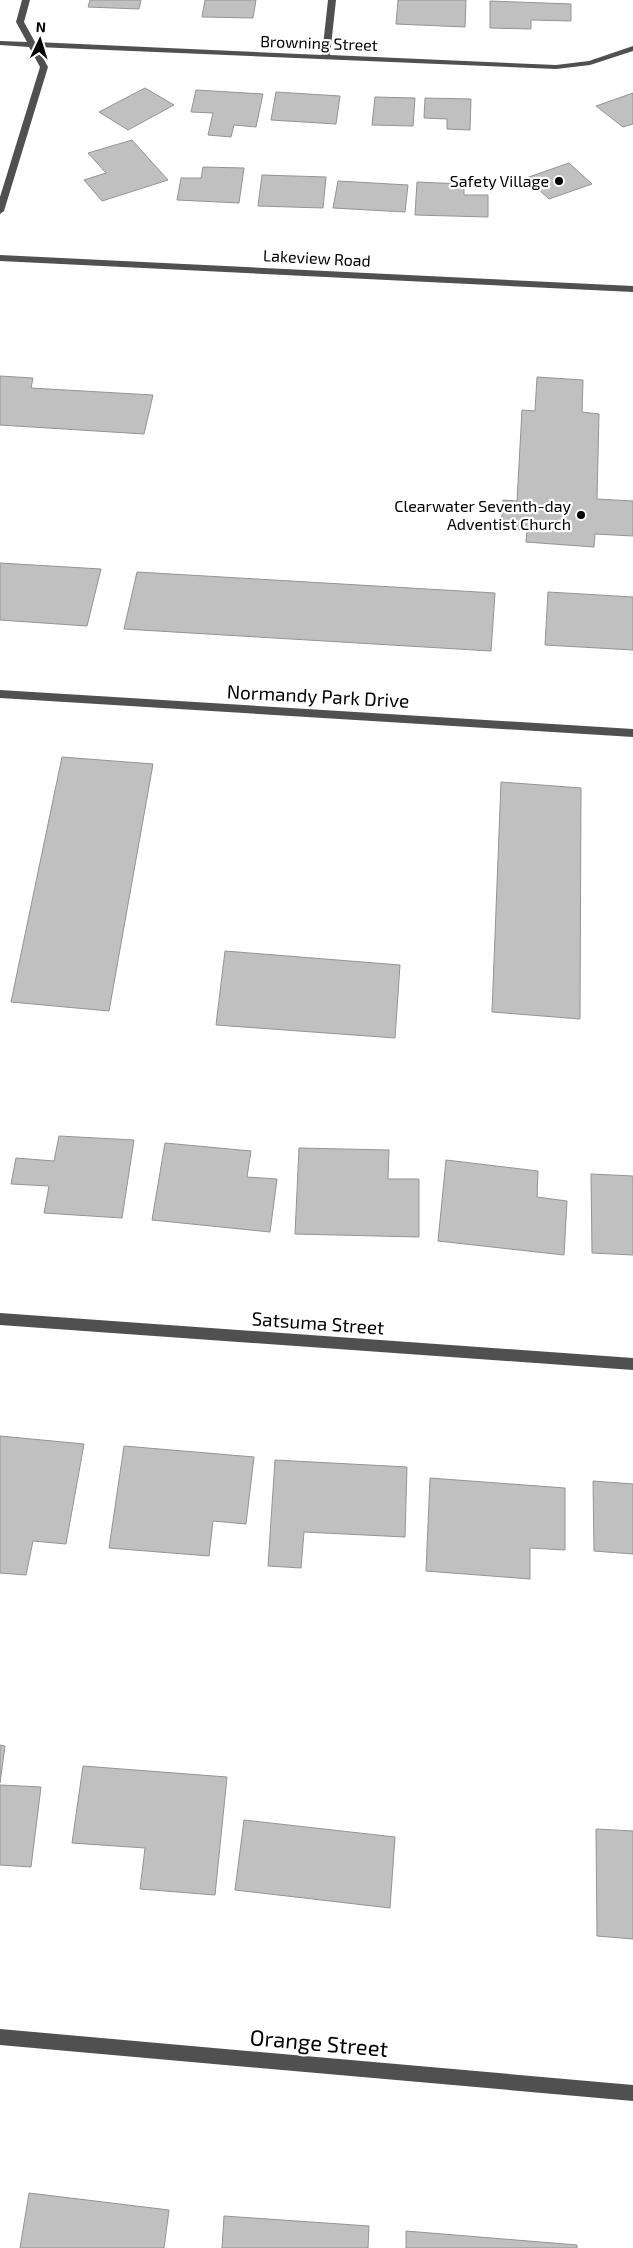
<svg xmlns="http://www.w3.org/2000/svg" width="633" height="2248" font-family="'Exo 2',sans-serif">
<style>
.building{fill:#c0c0c0;stroke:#949494}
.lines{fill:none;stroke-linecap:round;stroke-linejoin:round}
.minor{fill:#505050;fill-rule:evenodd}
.poi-dot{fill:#000;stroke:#fff;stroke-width:2}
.labels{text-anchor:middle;stroke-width:4.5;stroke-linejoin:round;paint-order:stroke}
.far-street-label{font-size:16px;fill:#000;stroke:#fff}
.far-poi-label{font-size:16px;fill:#000;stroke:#fff;text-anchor:end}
.street-label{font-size:19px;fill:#000;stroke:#fff}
.near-street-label{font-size:22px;fill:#000;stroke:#fff}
</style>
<rect width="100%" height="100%" fill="#fff"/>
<g class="building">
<polygon points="90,0 141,0 139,9 88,7"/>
<polygon points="205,0 256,0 253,18 202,17"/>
<polygon points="398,0 466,0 465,27 396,24"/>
<polygon points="490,1 571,4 571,21 531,20 531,29 490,28"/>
<polygon points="145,88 174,105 128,130 99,112"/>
<polygon points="196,90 263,94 256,127 234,125 231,137 208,135 213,113 191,112"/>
<polygon points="276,92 340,96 336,124 271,120"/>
<polygon points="633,93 633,124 623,127 596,106"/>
<polygon points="375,97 415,98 413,126 372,125"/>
<polygon points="425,98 471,99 470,130 447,129 447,119 424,118"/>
<polygon points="132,140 168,180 102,201 84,180 106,173 88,153"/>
<polygon points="569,163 592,184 549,199 526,178"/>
<polygon points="203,167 244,168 239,203 177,200 181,178 201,178"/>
<polygon points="262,175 326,177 323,208 258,206"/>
<polygon points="338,181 408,185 405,212 333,208"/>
<polygon points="417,182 464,184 464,195 488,195 488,217 415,215"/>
<polygon points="0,376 33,378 31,388 153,395 144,434 0,425"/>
<polygon points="537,377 583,380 582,412 599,414 597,499 633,501 633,536 595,534 594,547 526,542 527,530 501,529 503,500 517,501 522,410 535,411"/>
<polygon points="0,563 101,569 87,626 0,620"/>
<polygon points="137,572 495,593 491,651 124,629"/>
<polygon points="548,592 633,597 633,650 545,645"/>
<polygon points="62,757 153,764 109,1011 11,1002"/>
<polygon points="501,782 581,788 580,1019 492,1012"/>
<polygon points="225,951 400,965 395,1038 216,1025"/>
<polygon points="59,1136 134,1140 122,1218 44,1213 49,1186 11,1184 16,1158 54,1161"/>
<polygon points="165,1143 251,1151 247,1177 277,1179 270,1232 152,1220"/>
<polygon points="299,1148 389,1150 388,1179 419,1179 419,1237 295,1234"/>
<polygon points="446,1160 538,1171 537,1197 567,1201 564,1255 438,1241"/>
<polygon points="591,1174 633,1176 633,1255 592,1253"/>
<polygon points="0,1436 84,1444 66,1544 33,1541 26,1575 0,1573"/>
<polygon points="124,1446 254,1457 246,1524 213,1521 209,1556 109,1548"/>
<polygon points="275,1460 407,1467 405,1537 304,1532 301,1568 268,1566"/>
<polygon points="430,1478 565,1488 565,1550 530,1548 530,1579 426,1571"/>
<polygon points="593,1481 633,1484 633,1554 594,1551"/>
<polygon points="0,1745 5,1746 0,1783"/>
<polygon points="83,1766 227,1777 215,1895 140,1889 145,1848 72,1843"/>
<polygon points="0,1785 41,1787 31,1867 0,1865"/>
<polygon points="244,1820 395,1837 390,1908 235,1890"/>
<polygon points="596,1829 633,1831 633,1939 597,1936"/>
<polygon points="29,2193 169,2210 164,2248 20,2248"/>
<polygon points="224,2216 369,2226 368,2248 222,2248"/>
<polygon points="406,2231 577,2245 577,2248 406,2248"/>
</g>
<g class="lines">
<g class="minor">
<polygon points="22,0 30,0 24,22 35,42 322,55 328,0 336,0 330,55 556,65 589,61 633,46 633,51 590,65 556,69 37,47 48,67 4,211 0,214 0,197 40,67 29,47 0,45 0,41 27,42 16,22"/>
<polygon points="0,255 633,286 633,292 0,261"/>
<polygon points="0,690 633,729 633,737 0,698"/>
<polygon points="0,1313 633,1358 633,1370 0,1325"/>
<polygon points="0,2029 633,2085 633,2101 0,2045"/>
</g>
</g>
<g class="poi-dot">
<circle cx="559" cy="181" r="5"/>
<circle cx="581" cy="515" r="5"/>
</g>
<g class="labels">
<g class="far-street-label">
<text transform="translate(319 43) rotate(2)" y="6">Browning Street</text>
<text transform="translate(317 258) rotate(3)" y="6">Lakeview Road</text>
</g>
<g class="far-poi-label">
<text x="549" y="187">Safety Village</text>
<text x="571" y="512">Clearwater Seventh-day<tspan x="571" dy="18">Adventist Church</tspan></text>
</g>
<g class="street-label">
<text transform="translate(318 696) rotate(3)" y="7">Normandy Park Drive</text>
<text transform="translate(318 1323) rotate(4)" y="7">Satsuma Street</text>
</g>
<g class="near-street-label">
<text transform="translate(319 2043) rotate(5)" y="8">Orange Street</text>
</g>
</g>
<g transform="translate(40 40) rotate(4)" stroke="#ffffff" stroke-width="4" paint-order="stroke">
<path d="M0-4L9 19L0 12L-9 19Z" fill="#000000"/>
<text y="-8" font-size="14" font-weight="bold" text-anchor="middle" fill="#000000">N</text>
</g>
</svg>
